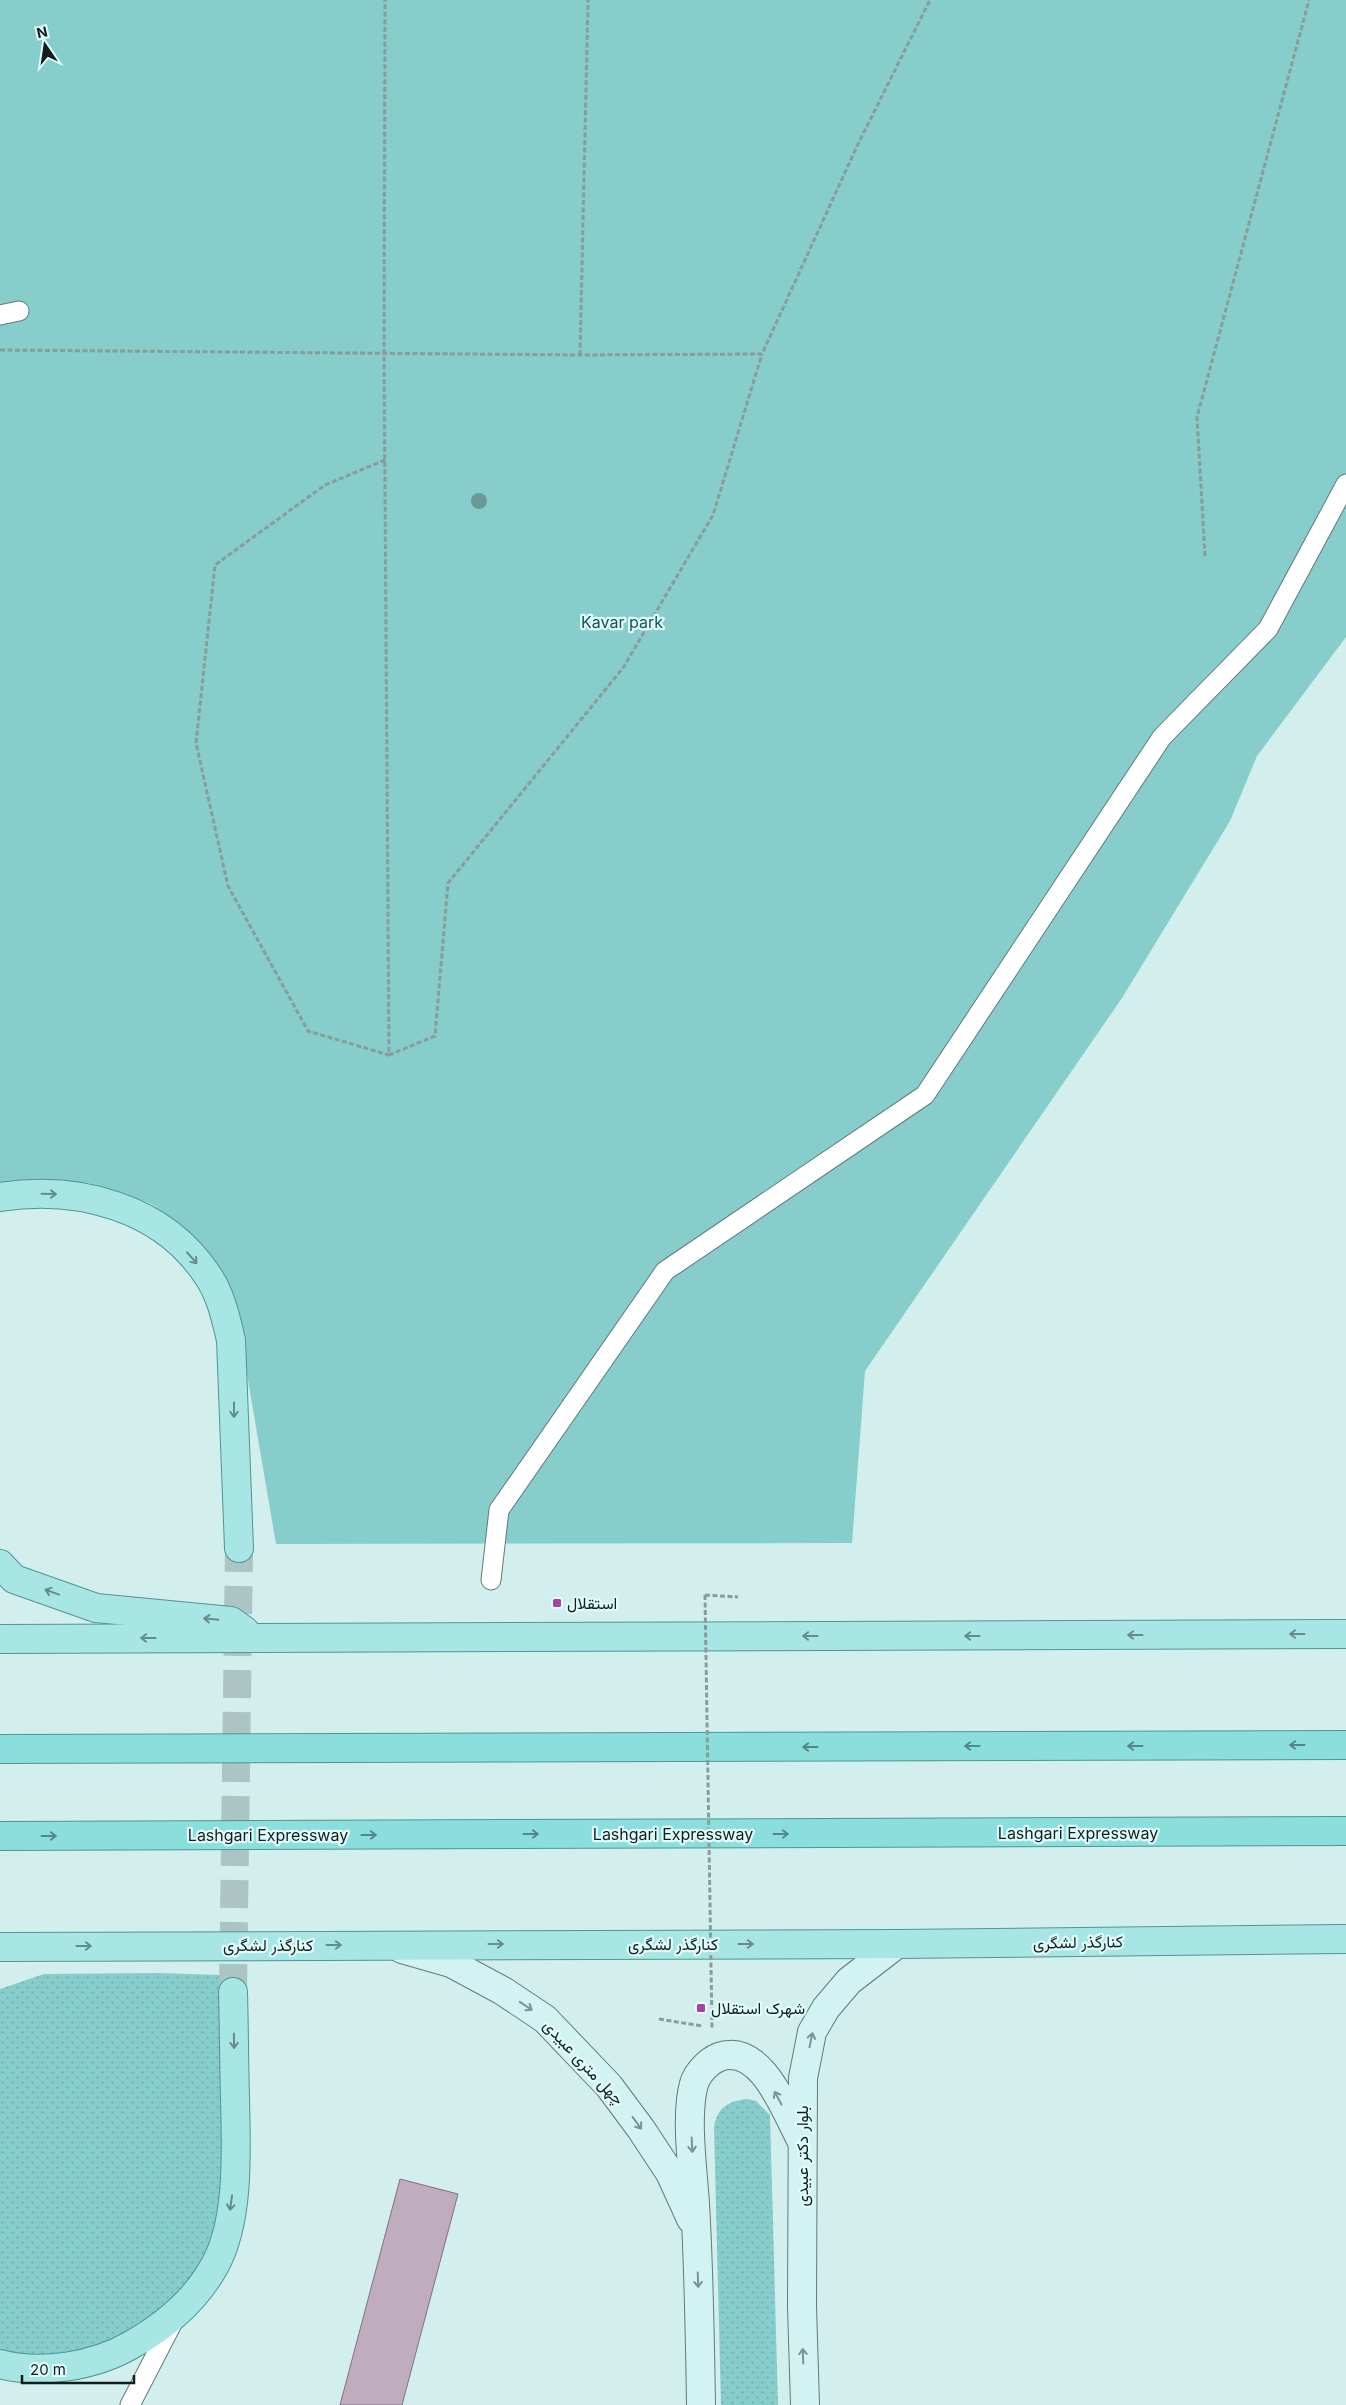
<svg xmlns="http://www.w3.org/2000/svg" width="1346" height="2405" font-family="Inter,Vazirmatn,sans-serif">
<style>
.grass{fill:url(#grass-dots)}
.park{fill:#86cdcc}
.building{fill:#bfadbd;stroke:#80707f}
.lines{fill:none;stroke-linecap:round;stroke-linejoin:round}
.primary-tunnel{stroke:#acc5c4;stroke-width:28;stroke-dasharray:28 14;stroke-linecap:butt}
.service-casing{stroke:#617a7a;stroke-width:21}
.secondary-casing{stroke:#617a7a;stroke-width:30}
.primary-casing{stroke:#4e9594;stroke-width:30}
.trunk-casing{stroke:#4e9594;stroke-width:30}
.path{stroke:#879d9c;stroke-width:3;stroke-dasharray:5 2.5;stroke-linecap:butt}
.service{stroke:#fff;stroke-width:19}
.secondary{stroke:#d3f2f2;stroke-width:28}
.primary{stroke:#a7e6e5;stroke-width:28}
.trunk{stroke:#8adedc;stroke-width:28}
.path-bridge{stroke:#879d9c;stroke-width:3;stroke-dasharray:5 2.5;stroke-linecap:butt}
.tree{fill:#6a9999}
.oneway{stroke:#648c8b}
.oneway2{stroke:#548786}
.oneway3{stroke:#7d9292}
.poi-dot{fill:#a741a4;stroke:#dffcfb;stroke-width:2}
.labels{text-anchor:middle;stroke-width:4.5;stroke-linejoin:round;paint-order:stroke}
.park-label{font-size:16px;fill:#145353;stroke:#dffcfb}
.poi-label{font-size:16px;fill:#131d1d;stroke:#dffcfb;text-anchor:start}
.street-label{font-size:16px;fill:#131d1d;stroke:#dffcfb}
</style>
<defs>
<pattern id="grass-dots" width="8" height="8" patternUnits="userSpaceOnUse" patternTransform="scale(1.25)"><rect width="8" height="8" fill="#86cdcc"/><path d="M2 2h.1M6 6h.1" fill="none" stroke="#73b0af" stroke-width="1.8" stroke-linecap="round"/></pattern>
</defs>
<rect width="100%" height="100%" fill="#d2efee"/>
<g class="grass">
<polygon points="157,1973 221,1975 224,2052 223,2197 205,2256 191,2280 178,2295 139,2328 85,2351 55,2357 0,2353 0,1989 44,1974"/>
<path d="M 747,2099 L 756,2101 L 770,2115 L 778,2405 L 721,2405 L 714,2127 C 717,2108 728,2101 747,2099 Z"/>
</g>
<polygon class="park" points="0,0 1346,0 1346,637 1257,756 1230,821 1122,998 865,1371 852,1543 276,1544 244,1357 203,1253 182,1227 153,1205 124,1193 88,1183 0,1184"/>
<polygon class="building" points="400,2179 458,2194 402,2405 340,2405"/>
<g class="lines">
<polyline class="primary-tunnel" points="233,1992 239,1548"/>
<g class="service-casing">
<g id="service">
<polyline points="0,315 19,311"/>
<polyline points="491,1580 499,1510 665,1271 925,1095 1162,737 1268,629 1346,484"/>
<polyline points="130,2405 175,2318"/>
</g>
</g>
<g class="secondary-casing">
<g id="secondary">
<polyline points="402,1949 451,1963 503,1991 545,2019 609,2086 641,2129 670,2173 691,2219"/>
<path d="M 701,2405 C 700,2338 699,2271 695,2204 C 693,2171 685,2115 694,2084 C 697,2073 709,2061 719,2057 C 761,2042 785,2110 801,2140"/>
<polyline points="805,2405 802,2306 803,2078 812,2032 826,2008 849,1981 897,1944"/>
</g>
</g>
<g class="primary-casing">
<g id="primary">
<path d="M 0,1197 C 78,1185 163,1207 208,1276 C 221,1295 226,1319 231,1340 L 239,1548"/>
<polyline points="0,1564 14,1579 96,1608 231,1621 245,1631"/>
<polyline points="0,1639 1346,1634"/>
<polyline points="0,1947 897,1944 1346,1939"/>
<path d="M 0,2364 C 41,2375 95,2366 131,2345 C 165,2326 196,2300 215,2265 C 240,2220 236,2148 235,2098 C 234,2063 234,2027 233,1992"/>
</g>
</g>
<g class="trunk-casing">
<g id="trunk">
<polyline points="0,1749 1346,1745"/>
<polyline points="0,1836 1346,1831"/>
</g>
</g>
<g class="path">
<polyline points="0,350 580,355 762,354 858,144 930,0"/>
<polyline points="580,355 588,0"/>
<polyline points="385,460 325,485 215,565 196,743 228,886 308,1031 389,1055 384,353 385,0"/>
<polyline points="1205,556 1197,417 1309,0"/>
<polyline points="389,1055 435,1036 448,883 623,668 713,515 762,354"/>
<polyline points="705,1595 738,1597"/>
<polyline points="659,2019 702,2026"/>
</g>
<use href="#service" class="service"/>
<use href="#secondary" class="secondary"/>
<use href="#primary" class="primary"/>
<use href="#trunk" class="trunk"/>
<polyline class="path-bridge" points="705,1595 712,2028"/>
</g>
<circle class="tree" cx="479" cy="501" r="8"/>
<defs><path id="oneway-shaft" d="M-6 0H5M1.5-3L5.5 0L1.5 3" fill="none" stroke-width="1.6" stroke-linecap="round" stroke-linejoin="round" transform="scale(1.25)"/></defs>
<g class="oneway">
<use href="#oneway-shaft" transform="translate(49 1194) rotate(1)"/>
<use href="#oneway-shaft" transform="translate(192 1258) rotate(49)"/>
<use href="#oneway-shaft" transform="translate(234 1410) rotate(90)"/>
<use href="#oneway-shaft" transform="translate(52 1592) rotate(-160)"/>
<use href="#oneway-shaft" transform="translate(211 1619) rotate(-175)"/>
<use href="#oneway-shaft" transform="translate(1297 1634) rotate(180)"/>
<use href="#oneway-shaft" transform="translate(1135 1635) rotate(180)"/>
<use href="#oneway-shaft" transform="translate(810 1636) rotate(180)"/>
<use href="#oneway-shaft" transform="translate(972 1636) rotate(180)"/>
<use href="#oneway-shaft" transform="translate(148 1638) rotate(180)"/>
<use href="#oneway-shaft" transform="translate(496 1944)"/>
<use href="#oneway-shaft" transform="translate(746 1944)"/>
<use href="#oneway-shaft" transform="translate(334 1945)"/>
<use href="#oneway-shaft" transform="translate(84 1946)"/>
<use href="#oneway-shaft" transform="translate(234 2041) rotate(89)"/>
<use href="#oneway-shaft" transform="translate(231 2203) rotate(98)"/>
</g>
<g class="oneway2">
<use href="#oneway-shaft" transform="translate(1297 1745) rotate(180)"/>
<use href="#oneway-shaft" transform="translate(972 1746) rotate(180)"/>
<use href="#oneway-shaft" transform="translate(1135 1746) rotate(180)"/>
<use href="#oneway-shaft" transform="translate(810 1747) rotate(180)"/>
<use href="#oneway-shaft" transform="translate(531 1834)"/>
<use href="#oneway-shaft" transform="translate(781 1834)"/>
<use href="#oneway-shaft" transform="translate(369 1835)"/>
<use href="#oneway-shaft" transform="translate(49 1836)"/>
</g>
<g class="oneway3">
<use href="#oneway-shaft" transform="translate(526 2006) rotate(34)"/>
<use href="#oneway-shaft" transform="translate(811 2040) rotate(-78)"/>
<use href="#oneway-shaft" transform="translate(778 2098) rotate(-118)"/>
<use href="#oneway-shaft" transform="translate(637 2123) rotate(54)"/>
<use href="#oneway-shaft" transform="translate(692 2145) rotate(87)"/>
<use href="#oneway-shaft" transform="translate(698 2280) rotate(88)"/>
<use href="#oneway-shaft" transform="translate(803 2356) rotate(-92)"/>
</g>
<g class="poi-dot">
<rect x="552" y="1598" width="10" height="10" rx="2.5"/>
<rect x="696" y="2003" width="10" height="10" rx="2.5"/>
</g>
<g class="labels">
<g class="park-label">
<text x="622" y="628">Kavar park</text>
</g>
<g class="poi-label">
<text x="567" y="1609">استقلال</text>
<text x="711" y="2014">شهرک استقلال</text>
</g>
<g class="street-label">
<text x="1078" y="1839">Lashgari Expressway</text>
<text x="673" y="1840">Lashgari Expressway</text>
<text x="268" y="1841">Lashgari Expressway</text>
<text transform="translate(1078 1942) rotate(-1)" y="6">کنارگذر لشگری</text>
<text x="673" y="1950">کنارگذر لشگری</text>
<text x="268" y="1951">کنارگذر لشگری</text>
<text transform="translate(584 2062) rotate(47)" y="6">چهل متری عبیدی</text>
<text transform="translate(802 2156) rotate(-90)" y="6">بلوار دکتر عبیدی</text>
</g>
</g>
<g transform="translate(45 45) rotate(347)" stroke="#dffcfb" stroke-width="4" paint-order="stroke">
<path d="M0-4L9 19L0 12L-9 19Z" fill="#131d1d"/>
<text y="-8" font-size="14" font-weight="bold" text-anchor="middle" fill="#131d1d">N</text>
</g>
<path d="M22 2375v8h112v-8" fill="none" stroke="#131d1d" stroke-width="2.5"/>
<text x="30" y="2375" font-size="15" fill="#131d1d" stroke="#dffcfb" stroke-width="4" paint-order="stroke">20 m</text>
</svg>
